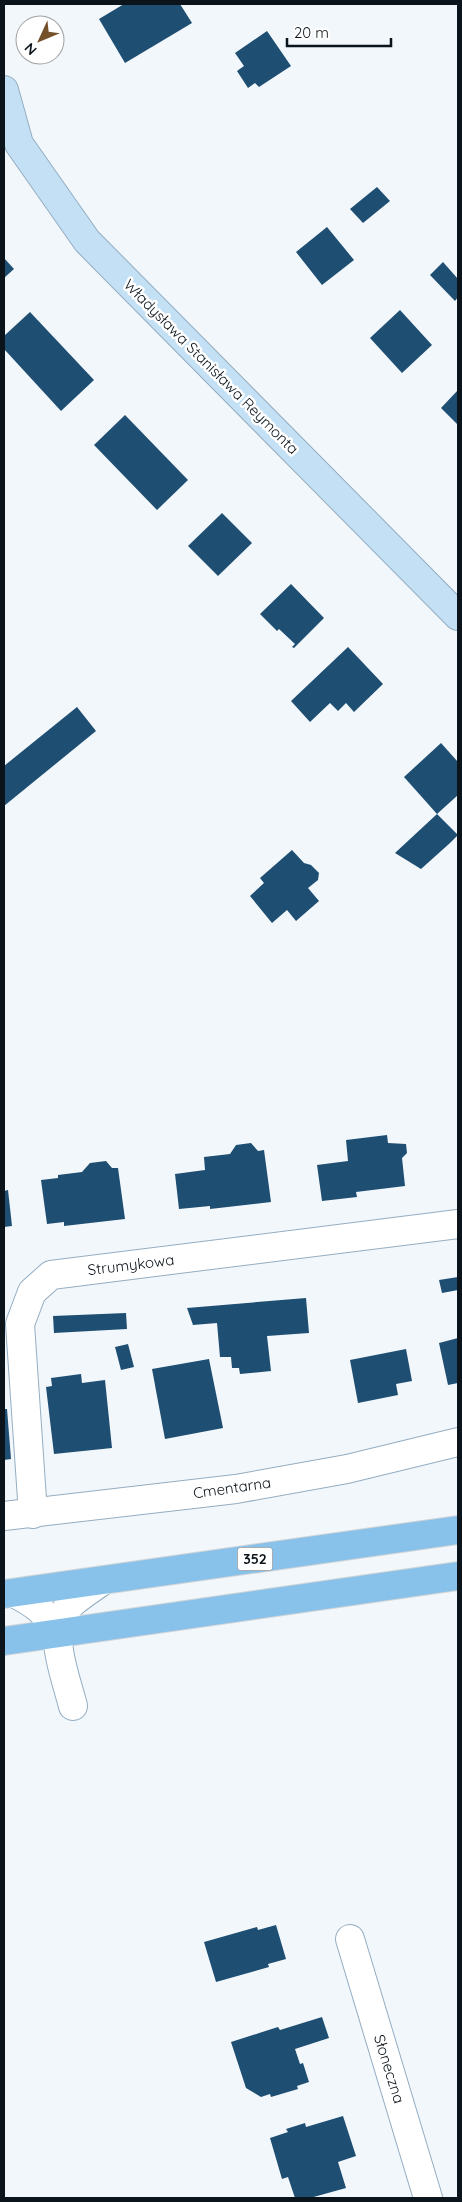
<svg xmlns="http://www.w3.org/2000/svg" width="462" height="2202" font-family="Quicksand,sans-serif">
<style>
.building{fill:#1e4e71}
.lines{fill:none;stroke-linecap:round;stroke-linejoin:round}
.street-casing{stroke:#94adc1;stroke-width:30}
.secondary-casing{stroke:#94adc1;stroke-width:30}
.primary-casing{stroke:#d3d5d6;stroke-width:30}
.street{stroke:#fff;stroke-width:28}
.secondary{stroke:#c4e0f4;stroke-width:28}
.primary{stroke:#88c2ea;stroke-width:28}
.labels{text-anchor:middle;stroke-width:5;stroke-linejoin:round;paint-order:stroke}
.shield{fill:#fff;stroke:#545a5f;stroke-width:1}
.shield-label{font-size:14px;font-weight:bold;fill:#0b141b}
.street-label{font-size:15px;fill:#0b141b;stroke:#fff}
</style>
<rect width="100%" height="100%" fill="#f2f7fc"/>
<g class="building">
<polygon points="124,4 180,4 192,23 125,63 99,19"/>
<polygon points="267,31 291,66 259,87 255,83 248,88 237,71 244,66 235,53"/>
<polygon points="377,187 390,201 363,223 350,209"/>
<polygon points="327,227 354,260 322,285 296,252"/>
<polygon points="4,258 14,269 4,278"/>
<polygon points="443,262 458,279 458,297 455,301 430,275"/>
<polygon points="400,310 432,345 402,373 370,338"/>
<polygon points="30,312 94,380 61,411 4,349 4,336"/>
<polygon points="458,390 458,425 441,408"/>
<polygon points="125,415 188,480 157,510 94,445"/>
<polygon points="222,513 252,543 218,576 188,546"/>
<polygon points="291,584 324,618 294,648 292,647 295,644 279,629 277,631 260,614"/>
<polygon points="348,647 383,684 354,712 346,703 338,711 330,703 310,722 291,701"/>
<polygon points="77,707 96,731 4,806 4,766"/>
<polygon points="441,743 458,762 458,795 437,814 404,777"/>
<polygon points="437,814 458,835 450,843 421,869 395,853"/>
<polygon points="292,850 304,863 311,865 319,873 318,880 308,888 319,901 296,921 287,910 272,923 250,896 264,883 260,878"/>
<polygon points="387,1135 388,1143 406,1144 407,1153 402,1158 405,1186 356,1192 357,1197 322,1201 317,1165 348,1161 346,1140"/>
<polygon points="251,1143 258,1151 264,1150 271,1202 210,1209 210,1206 179,1209 175,1174 205,1170 204,1157 230,1154 236,1145"/>
<polygon points="106,1161 112,1168 118,1168 125,1219 64,1226 64,1222 47,1224 41,1180 58,1178 58,1175 82,1172 90,1163"/>
<polygon points="8,1190 12,1226 4,1227 4,1191"/>
<polygon points="458,1277 458,1290 442,1293 439,1280"/>
<polygon points="306,1298 309,1333 267,1336 271,1371 240,1374 239,1368 232,1368 231,1357 220,1357 217,1323 193,1325 187,1308"/>
<polygon points="126,1313 127,1329 54,1333 53,1316"/>
<polygon points="458,1338 458,1383 448,1385 439,1343"/>
<polygon points="128,1344 134,1367 121,1370 115,1347"/>
<polygon points="406,1349 412,1381 396,1384 398,1395 358,1403 350,1360"/>
<polygon points="209,1359 223,1428 165,1439 152,1369"/>
<polygon points="81,1374 82,1383 105,1380 112,1448 54,1454 46,1387 52,1386 51,1378"/>
<polygon points="4,1409 7,1409 11,1459 4,1460"/>
<polygon points="276,1925 286,1959 268,1964 269,1967 216,1982 204,1942 257,1927 258,1930"/>
<polygon points="322,2017 329,2038 295,2049 300,2064 303,2063 309,2082 297,2086 298,2089 271,2097 270,2094 261,2097 246,2088 231,2042 278,2027 280,2030"/>
<polygon points="343,2116 356,2156 338,2162 346,2188 310,2198 295,2198 288,2177 282,2179 270,2138 288,2132 286,2129 305,2123 306,2127"/>
</g>
<g class="lines">
<g class="street-casing">
<g id="street">
<polyline points="33,1514 20,1324 32,1292 51,1275 458,1224"/>
<polyline points="4,1516 236,1489 347,1469 458,1442"/>
<path d="M 14,1593 C 37,1605 45,1611 58,1634"/>
<path d="M 73,1706 C 67,1682 51,1641 61,1618 C 68,1602 89,1591 102,1581"/>
<polyline points="350,1939 428,2198"/>
</g>
</g>
<g class="secondary-casing">
<polyline id="secondary" points="4,90 19,144 87,241 458,616"/>
</g>
<g class="primary-casing">
<g id="primary">
<polyline points="4,1594 458,1530"/>
<polyline points="4,1641 458,1576"/>
</g>
</g>
<use href="#street" class="street"/>
<use href="#secondary" class="secondary"/>
<use href="#primary" class="primary"/>
</g>
<g class="labels">
<rect class="shield" x="237.5" y="1547.5" width="35" height="23" rx="4"/>
<g class="shield-label">
<text x="255" y="1564">352</text>
</g>
<g class="street-label">
<text transform="translate(211 367) rotate(45)" y="5">Władysława Stanisława Reymonta</text>
<text transform="translate(131 1265) rotate(-7)" y="5">Strumykowa</text>
<text transform="translate(232 1488) rotate(-8)" y="5">Cmentarna</text>
<text transform="translate(389 2069) rotate(73)" y="5">Słoneczna</text>
</g>
</g>
<rect width="462" height="2202" fill="none" stroke="#0b141b" stroke-width="10"/>
<g transform="translate(40 40) rotate(226)"><circle r="24" fill="#ffffff" stroke="#9da1a4"/>
<path d="M0-4L9 19L0 12L-9 19Z" fill="#74512a"/>
<text y="-8" font-size="14" font-weight="bold" text-anchor="middle" fill="#0b141b">N</text>
</g>
<path d="M287 38v8h104v-8" fill="none" stroke="#0b141b" stroke-width="2.5"/>
<text x="294" y="38" font-size="15" fill="#0b141b" stroke="#ffffff" stroke-width="4" paint-order="stroke">20 m</text>
</svg>
